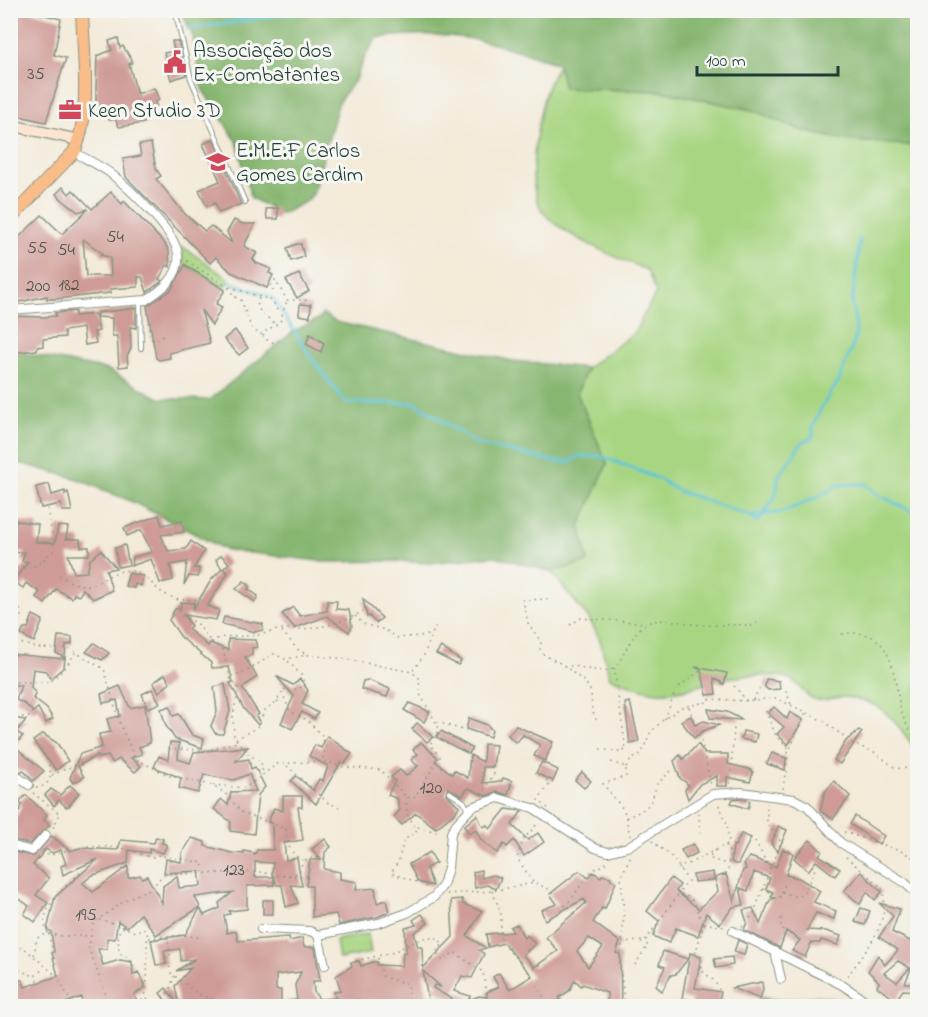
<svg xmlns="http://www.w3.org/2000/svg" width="928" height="1017" font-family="'Indie Flower',sans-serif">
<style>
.green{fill:#a8d582;stroke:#64895b;stroke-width:1.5}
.forest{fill:#86b670;stroke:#527a52;stroke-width:1.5}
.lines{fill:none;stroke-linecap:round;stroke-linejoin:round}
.stream{stroke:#5bc4d7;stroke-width:3}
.building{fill:#cf9b97;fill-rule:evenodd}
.service-casing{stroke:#899486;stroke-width:6}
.minor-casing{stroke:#899486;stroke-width:10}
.secondary-casing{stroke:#899486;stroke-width:13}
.primary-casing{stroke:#899486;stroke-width:14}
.path{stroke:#899486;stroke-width:1.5;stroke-dasharray:1.5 4.5;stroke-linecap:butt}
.service{stroke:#fff;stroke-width:4}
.minor{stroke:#fff;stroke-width:8}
.secondary{stroke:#fce5d0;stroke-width:10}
.primary{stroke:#f8bd89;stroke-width:12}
.labels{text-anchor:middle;stroke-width:6;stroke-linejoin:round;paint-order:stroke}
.number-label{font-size:18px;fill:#4b544d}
.poi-label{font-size:21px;fill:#1f3d34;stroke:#f6f6f2;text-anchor:start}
</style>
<rect width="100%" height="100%" fill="#f6f6f2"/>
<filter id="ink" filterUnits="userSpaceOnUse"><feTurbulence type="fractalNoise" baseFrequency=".0167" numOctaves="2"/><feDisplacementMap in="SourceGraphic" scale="12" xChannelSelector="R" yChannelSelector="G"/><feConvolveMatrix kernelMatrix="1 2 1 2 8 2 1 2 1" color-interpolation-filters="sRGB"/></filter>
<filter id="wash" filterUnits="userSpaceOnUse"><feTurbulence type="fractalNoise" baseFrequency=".008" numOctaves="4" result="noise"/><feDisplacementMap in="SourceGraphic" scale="24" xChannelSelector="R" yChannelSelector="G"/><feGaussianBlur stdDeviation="1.35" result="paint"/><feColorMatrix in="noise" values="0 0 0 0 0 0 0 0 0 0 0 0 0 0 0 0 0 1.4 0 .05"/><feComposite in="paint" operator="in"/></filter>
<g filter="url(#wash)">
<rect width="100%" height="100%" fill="#f3ead8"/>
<g class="green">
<path d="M 559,64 L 564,88 L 661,91 L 753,110 L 803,131 L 845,140 L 917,146 L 917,751 C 895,722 884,700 844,697 C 835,697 825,701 817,700 C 802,697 799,679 784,677 C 769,675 749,675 734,677 C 709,680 684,694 658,692 C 641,691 626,683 610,678 L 600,640 L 590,620 L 551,572 L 588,562 L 580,526 L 607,464 L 577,393 L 587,368 L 634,333 L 656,293 L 647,270 C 622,260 552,232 540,207 C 530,187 533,160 536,139 C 540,111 544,88 559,64 Z"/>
<polygon points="182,246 229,279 224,288 182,262"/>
<polygon points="368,934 371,953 339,959 336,940"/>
</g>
<g class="forest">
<path d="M 181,11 L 917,11 L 917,146 L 845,140 L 803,131 L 752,110 L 661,91 L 564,88 L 558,64 C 495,41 445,28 377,38 L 366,54 L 355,80 L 339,101 L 313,194 L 307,201 L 282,214 L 251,198 L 237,142 L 202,89 L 193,36 Z"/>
<polygon points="323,314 336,322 513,361 587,368 577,393 607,464 580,526 588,562 551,572 495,556 429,563 398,561 327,562 226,550 135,503 75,478 11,461 10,353 23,353 108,370 159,398 209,400 293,332 320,318"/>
<polygon points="819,996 867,1006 754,1006 761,998 783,1000"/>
</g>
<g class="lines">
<g class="stream">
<polyline points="188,29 311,10"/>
<polyline points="229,282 272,297 313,360 346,403 416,403 477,444 553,461 570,462 578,456 601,456 659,479 678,491 751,516 783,512 822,495 837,485 866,484 878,495 918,514"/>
<polyline points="752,518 759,521 776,495 778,477 782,471 802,443 813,437 813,427 821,408 838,382 855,340 856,326 852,304 860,238"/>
</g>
</g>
<g id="blocks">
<g class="building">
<polygon points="10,10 25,10 61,19 54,55 66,58 46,122 10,114"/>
<polygon points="118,38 120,48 123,46 133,62 129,64 137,94 154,88 159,100 155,102 158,113 142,119 144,123 119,127 115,119 110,120 106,117 102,105 96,107 96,90 97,56 112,50 109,41"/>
<polygon points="172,41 178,41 186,75 171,80 164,53 174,51"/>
<polygon points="213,139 241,204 219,213 215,203 207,207 199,190 220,181 203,144"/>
<polygon points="151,143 156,169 161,176 156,179 185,214 205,231 211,226 232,243 227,232 234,220 243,224 255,224 244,246 257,253 253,259 256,263 271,269 269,273 273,275 267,288 231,272 216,257 210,263 126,177 123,159 141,156 139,145"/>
<path d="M 63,187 L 69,194 L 73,190 L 92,209 L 111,192 L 122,204 L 124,201 L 165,244 L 169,251 L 170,267 L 167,265 L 159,279 L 162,281 L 147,292 L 142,277 L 138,277 L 138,287 L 110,289 L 110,293 L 56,299 L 47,299 L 47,296 L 10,304 L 10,246 L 42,215 L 62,234 L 88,209 L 78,212 L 65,202 L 56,194 ZM 83,239 L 102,253 L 100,255 L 110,257 L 111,276 L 86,276 Z"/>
<polygon points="278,208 278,219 267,219 266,209"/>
<polygon points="297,244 301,244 304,257 291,261 287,248"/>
<polygon points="185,265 225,290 216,304 222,307 212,325 201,310 210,343 169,353 170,358 159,360 156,358 147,306 171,290"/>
<polygon points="299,274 309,291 297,298 286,280"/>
<polygon points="300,304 311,305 310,317 299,315"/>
<polygon points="136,308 136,328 130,327 131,348 127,356 128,366 119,367 117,336 112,336 112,318 97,317 97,313"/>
<polygon points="75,311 75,316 95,314 99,331 94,332 96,343 85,345 83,328 64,331 65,337 43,339 43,346 37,347 37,350 10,353 10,316 42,317 56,316 55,313"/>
<polygon points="235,330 248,348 239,355 224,339"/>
<polygon points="310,334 324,343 321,352 306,344"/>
<polygon points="49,484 52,495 65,491 65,494 68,492 72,511 62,511 61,504 41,508 36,487"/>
<polygon points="159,515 162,525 182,521 184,532 161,535 168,551 186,549 191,541 204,551 194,568 199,568 198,577 189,576 184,585 187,562 170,565 173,580 160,583 151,559 131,566 133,557 152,552 141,530 127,536 124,528"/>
<polygon points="10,520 38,524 36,542 55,543 58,526 68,527 66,539 80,539 81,547 89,547 89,555 68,555 74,573 87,572 90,560 101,550 116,568 106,570 112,590 93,599 83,589 79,596 74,594 72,598 56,589 45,604 36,597 40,592 26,583 23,588 13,581 28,562 22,561 25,552 10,553"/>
<polygon points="125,545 129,565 118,567 115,548"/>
<polygon points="221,555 229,563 223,569 228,573 207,606 219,610 216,620 184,615 191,626 188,629 208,646 210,643 228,650 228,639 255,640 257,647 252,648 252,655 245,657 257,677 242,688 259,714 256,716 260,723 258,725 244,709 230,683 233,682 229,667 212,668 211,663 181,637 169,620 175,609 180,608 180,611 181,602 194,603 193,609 212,579 222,569 216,560"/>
<polygon points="129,573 143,576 141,586 135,584 134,588 125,586"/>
<polygon points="244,581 250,586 248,589 258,596 255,602 236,589"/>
<polygon points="363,599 382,618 376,623 369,616 367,617"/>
<polygon points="327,601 337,601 336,609 349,610 352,626 349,632 327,616 295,628 282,614 293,607 300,616 327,611"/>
<polygon points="33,615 43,620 34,642 21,635 24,628 28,628"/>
<polygon points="224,617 263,624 263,630 255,632 222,624"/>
<polygon points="58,636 72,637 72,644 66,645 65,658 56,653"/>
<polygon points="94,643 109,653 102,660 86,652"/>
<polygon points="441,647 461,661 458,665 436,654"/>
<polygon points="10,654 65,659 64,667 51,678 46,671 33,669 31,688 36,693 33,698 47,709 53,719 46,723 38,708 33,712 25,704 16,700 21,685 10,685"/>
<polygon points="695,667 727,673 724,684 714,678 716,694 707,695 701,670"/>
<polygon points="165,674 170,683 159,692 153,683"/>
<polygon points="276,676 293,685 300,679 308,690 302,704 318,713 314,719 302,712 292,729 281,723 294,696"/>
<polygon points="766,679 779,681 780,689 768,690 765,687"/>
<polygon points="368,680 390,689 387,697 361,689 363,681"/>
<polygon points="225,684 230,711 223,734 220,734 215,733 211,726 217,711 214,687"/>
<polygon points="120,686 130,708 145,705 150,743 139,747 142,754 131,758 141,766 135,772 119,759 113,763 108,756 99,758 98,755 78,766 84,777 73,783 70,778 80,754 102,747 99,734 111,732 107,719 120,716 117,700 103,703 101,694"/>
<polygon points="152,689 160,703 148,708 142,694"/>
<polygon points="630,702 639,742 630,744 625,703"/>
<polygon points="409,703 426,710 429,713 424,722 404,710"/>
<polygon points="170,706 173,716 179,714 192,735 204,739 202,748 175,739 166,726 161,709"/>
<polygon points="774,707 787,719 790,712 803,720 788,745 777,734 784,727 768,713"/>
<polygon points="708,709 727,712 743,720 710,718"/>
<polygon points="691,716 695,725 704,721 719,725 703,731 694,738 681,721"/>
<polygon points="10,718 26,720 16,732 23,736 14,746 44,771 33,781 23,770 21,772 10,765"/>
<polygon points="469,718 487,725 492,730 490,737 466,729"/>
<polygon points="417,723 433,737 427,742 412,729"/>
<polygon points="516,726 553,742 545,761 534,756 540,745 523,735 516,743 508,735"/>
<polygon points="859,730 862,732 840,764 834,760 846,741"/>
<polygon points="441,731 472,748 469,754 436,737"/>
<polygon points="743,731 757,734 755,742 741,739"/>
<polygon points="43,734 57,743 68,761 56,770 33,741"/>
<polygon points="327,736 352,754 344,764 341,762 316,804 291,781 296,776 313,790 319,779 323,781 328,766 309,756 315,745 321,748"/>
<polygon points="170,742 179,743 178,759 190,763 194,752 248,747 236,761 249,759 251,769 255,767 265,787 258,795 254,834 230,831 231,822 214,809 221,799 228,805 231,792 256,791 249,774 234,780 204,775 198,793 179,788 181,778 154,767 159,756 168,760"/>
<polygon points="421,742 438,758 435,761 452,774 454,770 468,778 470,755 483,762 484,744 496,745 493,767 483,767 483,783 502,781 503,778 512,781 508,795 497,792 486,796 468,788 462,796 448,788 446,794 459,806 455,813 436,828 416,813 402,825 394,817 400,810 398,807 398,799 388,795 395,781 391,777 400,770 406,776 418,766 411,760 418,754 413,750"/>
<polygon points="698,744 705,754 728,754 728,764 749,769 753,772 750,782 727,777 727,786 717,786 717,776 700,784 688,799 685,790 689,785 680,778 674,761 680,755 683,759"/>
<polygon points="772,753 786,758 785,770 767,764"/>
<polygon points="542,762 558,770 553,781 536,773"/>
<polygon points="582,772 591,781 584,788 575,780"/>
<polygon points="834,781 850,796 833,819 820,811 825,792"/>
<polygon points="70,785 79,793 69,806 66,807 59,800 54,806 45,795 51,789 60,795"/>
<polygon points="26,795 47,815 44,820 50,825 30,844 10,839 10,818 13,814 17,816 22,805 19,802"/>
<path d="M 283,796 L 302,796 L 302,807 L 298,807 L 303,840 L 284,843 L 286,860 L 297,858 L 302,886 L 291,885 L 298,903 L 286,907 L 282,885 L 277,885 L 272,873 L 273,863 L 255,862 L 255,877 L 274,877 L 274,885 L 247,886 L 247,909 L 229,911 L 230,914 L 224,915 L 227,933 L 236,931 L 238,941 L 289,937 L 290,941 L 302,938 L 304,947 L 315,947 L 320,981 L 313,981 L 314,992 L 319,999 L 336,998 L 334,992 L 341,990 L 336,976 L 352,966 L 351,963 L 359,961 L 361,966 L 373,962 L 377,962 L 377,965 L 402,966 L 403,952 L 406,952 L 405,928 L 416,925 L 413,920 L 422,914 L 428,923 L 414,933 L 418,947 L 422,947 L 423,968 L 453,937 L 451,900 L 462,899 L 463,904 L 482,911 L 467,936 L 486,948 L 479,950 L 484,954 L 472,978 L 462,976 L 454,991 L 470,996 L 468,1001 L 479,996 L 487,997 L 487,992 L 499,987 L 493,977 L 499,973 L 509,989 L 516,986 L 532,976 L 504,943 L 488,947 L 486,934 L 513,932 L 510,927 L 517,924 L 524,938 L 527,935 L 535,944 L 523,955 L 534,967 L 558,951 L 546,937 L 586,903 L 584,899 L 545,920 L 541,910 L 557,904 L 550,894 L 579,871 L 589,878 L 593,872 L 601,877 L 602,875 L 611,877 L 611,880 L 616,882 L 605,909 L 602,908 L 593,922 L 620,942 L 616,953 L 620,954 L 621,1000 L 636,1002 L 636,1006 L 608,1006 L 607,993 L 583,984 L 581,986 L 575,980 L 569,991 L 559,998 L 564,1006 L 456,1006 L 450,1004 L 452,999 L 433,988 L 434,985 L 441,987 L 423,971 L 429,1006 L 284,1006 L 284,1002 L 297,1000 L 295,985 L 301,972 L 276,975 L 276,990 L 281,990 L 281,1006 L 179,1006 L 175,986 L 191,968 L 176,971 L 195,959 L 181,961 L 180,949 L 164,951 L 166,964 L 156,965 L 151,940 L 185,935 L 200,908 L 204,915 L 220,908 L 219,903 L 233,892 L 195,897 L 200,907 L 156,935 L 141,914 L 127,927 L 118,921 L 115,939 L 107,938 L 107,949 L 98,949 L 103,965 L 120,960 L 132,962 L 133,975 L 138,972 L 145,984 L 145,987 L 134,995 L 140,1006 L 83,1006 L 81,997 L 58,1006 L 16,1006 L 16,981 L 22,980 L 25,987 L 58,976 L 52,953 L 54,952 L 51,931 L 47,930 L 55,897 L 98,859 L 63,875 L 61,866 L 66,864 L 61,850 L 52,853 L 46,849 L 33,865 L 49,878 L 36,895 L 48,903 L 35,922 L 24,914 L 29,906 L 10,892 L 10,851 L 34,856 L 52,836 L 70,851 L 80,848 L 118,850 L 121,840 L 154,843 L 156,837 L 163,839 L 162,843 L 167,845 L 163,853 L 149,849 L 149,853 L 129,850 L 128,863 L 91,876 L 83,883 L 93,892 L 128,866 L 128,878 L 140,875 L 142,878 L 147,876 L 162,903 L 163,886 L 177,876 L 179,888 L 201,886 L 199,871 L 164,873 L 166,859 L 181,862 L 182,853 L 192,838 L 205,842 L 205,846 L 232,853 L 244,854 L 244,851 L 254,853 L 254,856 L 257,850 L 273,850 L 272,823 L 268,822 L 274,808 L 283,811 ZM 589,938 L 603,947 L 588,967 L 577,951 Z"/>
<polygon points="740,798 750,801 748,809 731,803 733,799"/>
<polygon points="506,809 522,811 512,825 528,840 538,833 544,842 524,856 514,840 507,847 504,844 497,853 481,840 476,830 469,833 464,826 477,815 483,827 487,825 490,829"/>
<polygon points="855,816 884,836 879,844 850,824"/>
<polygon points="778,826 787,830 778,851 771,844"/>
<polygon points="741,834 751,838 738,864 735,864 731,862 733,845 735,846"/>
<polygon points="325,839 331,847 325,852 324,869 340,872 340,879 357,882 356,890 375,888 377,903 386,900 389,912 377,917 339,925 336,914 312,917 312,886 306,886 310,860 321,860 312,849"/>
<polygon points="810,840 822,851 819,855 840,869 835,876 816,861 808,871 794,858"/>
<polygon points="693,844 697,853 686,859 681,850"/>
<polygon points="783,849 793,853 786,875 799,878 820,891 814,902 836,911 834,919 816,913 807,930 826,931 841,936 838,945 821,940 820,943 811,943 805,957 792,951 800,940 786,931 780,948 744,930 747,922 743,910 753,908 760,924 770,900 775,898 771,897 773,892 766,889 770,878 754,872 748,891 740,888 744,905 733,907 720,924 706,913 698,936 676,928 669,943 653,936 659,921 647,911 671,878 680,885 676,891 699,909 718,891 715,878 726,874 734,902 743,870 746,869 744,864 750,857 776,867"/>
<polygon points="430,852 436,863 426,868 433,886 418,882 409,864"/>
<polygon points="481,870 482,878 494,875 501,878 496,889 488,885 475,888 473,872"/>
<polygon points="713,872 714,880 694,882 693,875"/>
<polygon points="861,872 882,892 875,900 867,892 860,904 844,891"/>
<rect x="263" y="900" width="10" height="14"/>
<path d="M 879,903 L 900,909 L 892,932 L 918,945 L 918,967 L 913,964 L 905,983 L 918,983 L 918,991 L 903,990 L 896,1000 L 877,987 L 879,982 L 868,971 L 878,955 L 885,965 L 898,950 L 879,937 L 893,916 ZM 898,961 L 910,968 L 897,982 L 884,973 Z"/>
<polygon points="861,908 870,911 865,925 855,922"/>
<polygon points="738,940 747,944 744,955 734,952"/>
<polygon points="663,951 688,959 676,974 671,975 662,991 656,986 665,967 659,965"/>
<polygon points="690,953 701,957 695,988 721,992 719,1000 733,1003 733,1006 690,1006 692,1000 682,998"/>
<polygon points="732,957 733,965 716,968 714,959"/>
<polygon points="762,982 763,990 760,999 732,988"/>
<polygon points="166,988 172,996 178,1006 161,1006 166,1001 160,993"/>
</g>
</g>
</g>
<g filter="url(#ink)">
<use href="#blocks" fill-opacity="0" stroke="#899486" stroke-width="1.5"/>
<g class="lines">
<g class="service-casing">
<g id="service">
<polyline points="175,10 191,79 245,202"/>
<polyline points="140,301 141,348"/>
<polyline points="449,792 464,802 468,810"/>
</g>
</g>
<g class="minor-casing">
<g id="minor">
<path d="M 10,310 L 146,300 C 162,290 181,276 178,254 C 175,231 128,187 110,173 C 99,165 86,159 74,152"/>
<polyline points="10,771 29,785"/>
<polyline points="10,845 32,851 46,835"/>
<polyline points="261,929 310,931 318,935"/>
<polyline points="733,931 842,985 874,1006"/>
<polyline points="775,952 781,979"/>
<polyline points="325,965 318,935 379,923 407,913 434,897 443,885 448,868 451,833 456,824 472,807 498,798 533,808 595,848 608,852 627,847 713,794 741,792 794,799 807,806 841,843 904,882 918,895"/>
</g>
</g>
<g class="secondary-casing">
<polyline id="secondary" points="10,125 79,140"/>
</g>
<g class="primary-casing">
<path id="primary" d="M 10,219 L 74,152 C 92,114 83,53 82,10"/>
</g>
<g class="path">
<polyline points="187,261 226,286"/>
<polyline points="273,291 271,285 275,280 287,300 305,300 313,306"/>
<path d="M 259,298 C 253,311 267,316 276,325"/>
<polyline points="277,310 273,301 227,286 234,296 241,300 251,327 260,335 280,322 287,300"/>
<polyline points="148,322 150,339 158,339 165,334"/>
<polyline points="263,335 265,339 274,343"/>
<polyline points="10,519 25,522"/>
<path d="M 10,568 L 36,566 L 53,551 C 55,538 48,523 48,509 L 51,509"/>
<path d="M 59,575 C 98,602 102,566 134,571 C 145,573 151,584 160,591 C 173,601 189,600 205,601"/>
<polyline points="177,599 180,615 197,623 211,642 223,650 230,678 239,689 233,715 234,737 249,755 261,761 263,775"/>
<polyline points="548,599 523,600 528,623 541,642 540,649 544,655 562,664 586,683 591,692 592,710 598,724"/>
<polyline points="355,616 363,624 385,630 398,638 429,635"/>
<polyline points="570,625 581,618 646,623"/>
<polyline points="10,630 21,619 20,608 13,595 15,570"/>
<polyline points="282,631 297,649 306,654"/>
<path d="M 842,634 C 897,625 892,678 902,714 C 905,723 912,734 918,743"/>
<path d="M 10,640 L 37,648 L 70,649 L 104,669 L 119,721 L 135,759 L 170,776 L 211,785 L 225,793 L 241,812 L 286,829 C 286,842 290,855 303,860 L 299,873 L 280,876 L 260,872 L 166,874 L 156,881 L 156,886 L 129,898 L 93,923 L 89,949 L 109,1003"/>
<path d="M 211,642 C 225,633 241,638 257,635 C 267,634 279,628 289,629 C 315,630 342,624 365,610"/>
<path d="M 564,666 C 579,664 597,675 613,669"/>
<polyline points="231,676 242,674 274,654 285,659 308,655 346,659 412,672"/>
<polyline points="10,682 50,682 65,668 76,652"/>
<polyline points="734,686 747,701"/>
<polyline points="786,691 792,707"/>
<polyline points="282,692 290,711 308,721 322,735 326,747 322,760"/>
<polyline points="753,700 761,685"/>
<polyline points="277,701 281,704"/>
<polyline points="689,707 702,744 711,785"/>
<polyline points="766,711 776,736 789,749"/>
<polyline points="807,713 825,722 855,745 873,751 894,767 902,769 918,765"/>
<polyline points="10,717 30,717 32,712 24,704"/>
<polyline points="665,719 676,689 700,671"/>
<polyline points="437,722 466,731"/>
<polyline points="236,739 257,727 265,710 277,701 284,689 290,692 299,687 305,688 302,676 286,659"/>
<polyline points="169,749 209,750 237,742"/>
<path d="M 600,749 L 620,752 L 626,750 L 614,669 C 625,656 631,632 646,624 C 662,615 687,625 705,625 C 721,626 736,623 751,626 L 757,623"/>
<polyline points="611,762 626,767 626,776 603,784 624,810 630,836"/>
<polyline points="765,762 788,772"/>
<polyline points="287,766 328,803 339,807"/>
<polyline points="626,767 631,760 642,753 650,733 663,720 682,707 707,702 708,699 746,701 775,698 806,712 788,753 783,789"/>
<polyline points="52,775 82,762"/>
<polyline points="546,780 553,783 548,786 538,800 548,808"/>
<polyline points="730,784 734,727"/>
<polyline points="213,785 245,788 277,764 322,761 345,767 381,770 406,797 414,798 440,757 430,744 439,731 438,726 420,694 419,678 412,672 424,655 436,624"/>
<path d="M 36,788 C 61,784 48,759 39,747"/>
<polyline points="33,793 60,814 53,828"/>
<polyline points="481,795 495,772"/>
<polyline points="406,797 407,814 417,829 415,833 404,840 398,862 391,873 426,885 427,891"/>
<polyline points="915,810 918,810"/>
<polyline points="699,813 700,833"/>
<path d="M 626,818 C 647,808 651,807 657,784 L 673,769"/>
<polyline points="418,827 441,833"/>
<polyline points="844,832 899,850 918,860"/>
<polyline points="755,841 770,869"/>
<polyline points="726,845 730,854 728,870"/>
<path d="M 43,850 L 49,856 C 73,847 95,845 121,848 C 132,850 142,856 153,857 L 157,855 L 203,863 L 202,872"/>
<polyline points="715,850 709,858 722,863 729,861"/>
<path d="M 846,857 L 882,888 C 892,923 865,951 847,977"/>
<polyline points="915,858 918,866"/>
<polyline points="305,860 313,857 326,859"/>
<polyline points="679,869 681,865 688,864 729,843 727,823 718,803"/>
<polyline points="282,876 308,876"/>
<polyline points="533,882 517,858 523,840 539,822"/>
<polyline points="763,889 780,897 785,884"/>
<polyline points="492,891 501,913 501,939 505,946 528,972 550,1006"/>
<polyline points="782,892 796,897 804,893 815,869"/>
<polyline points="447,894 492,891 534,883 549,889"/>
<path d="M 681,894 C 692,897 698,905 698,915 L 705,918 L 704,923 L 724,927"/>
<path d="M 560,910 C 574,900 580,883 592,871 C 598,866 604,867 608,860"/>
<polyline points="781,918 781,928 785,932 782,944"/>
<path d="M 99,920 L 118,924 L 135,932 L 143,928 L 148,935 C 145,956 150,971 145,992 L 148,1001"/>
<path d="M 704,923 L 695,955 L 702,959 L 702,971 C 717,982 722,988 720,1006"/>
<polyline points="124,927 118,933 119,953 130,959 136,970"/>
<polyline points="742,927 753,915 781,842 767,824 767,803"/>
<path d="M 48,933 C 35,912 65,886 80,873"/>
<polyline points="49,934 58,977 73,1006"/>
<polyline points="167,936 170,955 167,955 167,965 169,965 171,973 198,994 229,1006"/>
<polyline points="149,938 182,935 203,938"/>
<polyline points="622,942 645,941 688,881 673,858 652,841"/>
<polyline points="10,947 12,950 23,947 58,977"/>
<path d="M 12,951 C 19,970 15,986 14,1006"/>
<path d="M 34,955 L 37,938 L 48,933 C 59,938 77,935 89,936"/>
<polyline points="378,958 383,977 408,984 410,1006"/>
<polyline points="350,962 391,953 424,938 438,938 443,944 436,952 443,961 454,952 483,972 488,1006"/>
<polyline points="635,965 648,945 641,943"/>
<polyline points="19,970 34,976"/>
<polyline points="528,972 541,964"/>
<polyline points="37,981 35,976 44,968"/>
<polyline points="435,999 438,1006"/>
<polyline points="132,1002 136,1006"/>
<polyline points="107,1006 109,1003 141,1000 158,1003 170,989 174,976"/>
<polyline points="357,1006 358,997"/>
<polyline points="505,1006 508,1003"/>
<polyline points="625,1006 620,967 624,914 621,877 631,855"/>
</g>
<use href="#service" class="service"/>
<use href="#minor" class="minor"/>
<use href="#secondary" class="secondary"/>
<use href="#primary" class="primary"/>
</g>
</g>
<defs>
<g id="civic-bare" transform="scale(1.8)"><path d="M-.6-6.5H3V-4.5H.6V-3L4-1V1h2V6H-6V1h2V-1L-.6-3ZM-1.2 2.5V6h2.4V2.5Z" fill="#d1495b" stroke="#f6f6f2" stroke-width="2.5" paint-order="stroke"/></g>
<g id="office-bare" transform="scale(1.8)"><path d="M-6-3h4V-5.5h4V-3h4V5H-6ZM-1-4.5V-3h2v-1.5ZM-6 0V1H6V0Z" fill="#d1495b" stroke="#f6f6f2" stroke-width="2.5" paint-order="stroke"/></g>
<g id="school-bare" transform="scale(1.8)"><path d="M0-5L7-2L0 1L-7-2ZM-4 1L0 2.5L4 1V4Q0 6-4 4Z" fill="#d1495b" stroke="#f6f6f2" stroke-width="2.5" paint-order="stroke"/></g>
</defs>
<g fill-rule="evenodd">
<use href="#civic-bare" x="175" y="62"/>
<use href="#office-bare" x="70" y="110"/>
<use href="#school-bare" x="218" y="162"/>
</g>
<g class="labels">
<g class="number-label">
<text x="36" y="79">35</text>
<text x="115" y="242">54</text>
<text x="37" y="253">55</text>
<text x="66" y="255">54</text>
<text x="69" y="290">182</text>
<text x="38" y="291">200</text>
<text x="431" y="793">120</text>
<text x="234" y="875">123</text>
<text x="86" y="920">195</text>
</g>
<g class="poi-label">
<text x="193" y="57">Associação dos<tspan x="193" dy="24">Ex-Combatantes</tspan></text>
<text x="88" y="117">Keen Studio 3D</text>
<text x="236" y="157">E.M.E.F Carlos<tspan x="236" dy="24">Gomes Cardim</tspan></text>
</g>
</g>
<rect width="928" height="1017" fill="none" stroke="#f6f6f2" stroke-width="36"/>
<path d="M697 66v9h141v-9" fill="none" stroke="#1f3d34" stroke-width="3"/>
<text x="706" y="66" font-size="18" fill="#1f3d34" stroke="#f6f6f2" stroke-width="4.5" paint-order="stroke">100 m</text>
</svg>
